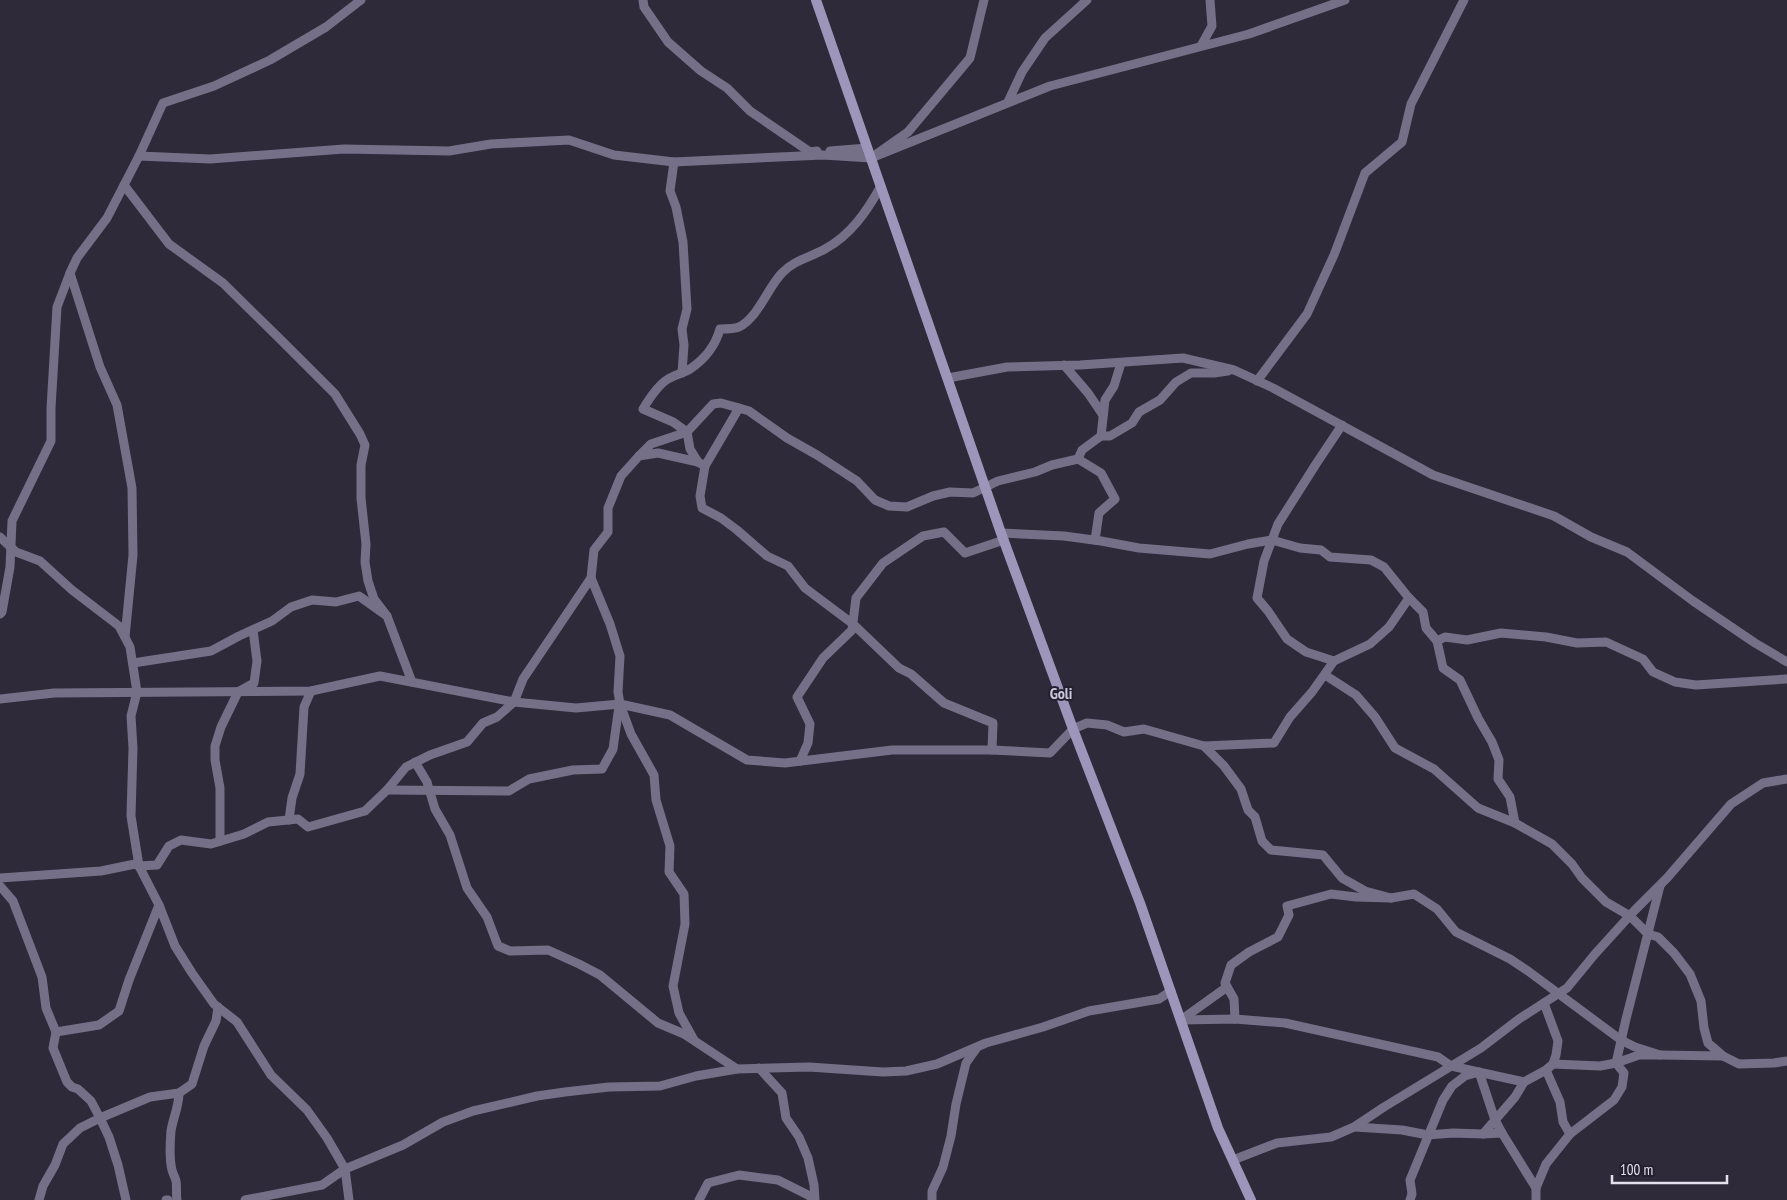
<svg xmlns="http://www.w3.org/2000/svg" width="1787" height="1200" font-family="'PT Sans Narrow',sans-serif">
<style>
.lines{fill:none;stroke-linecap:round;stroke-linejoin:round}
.minor{stroke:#757087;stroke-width:9}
.secondary{stroke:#9d95ba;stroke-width:10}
.labels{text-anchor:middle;stroke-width:4;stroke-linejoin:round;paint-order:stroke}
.quarter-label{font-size:16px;font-weight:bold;fill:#cbc7dd;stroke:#242030}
</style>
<rect width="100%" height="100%" fill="#2e2a3a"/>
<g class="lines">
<g class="minor">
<polyline points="643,0 644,7 668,42 701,71 727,88 750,111 810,152 817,151"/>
<polyline points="984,0 970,58 908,132 871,158 1050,86 1249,34 1345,0"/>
<polyline points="1201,46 1212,26 1210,0"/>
<polyline points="1008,102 1022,72 1045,38 1087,0"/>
<polyline points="830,151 867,148"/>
<polyline points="139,156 163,103 214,86 270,60 326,27 361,0"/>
<polyline points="674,162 670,191 676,207 683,242 687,309 682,329 684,345 682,373"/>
<polyline points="124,185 169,244 223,283 282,341 335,394 360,434 365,445 361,465 361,498 366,544 365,562 368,581 374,599 387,616"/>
<polyline points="1064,365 1088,393 1103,415"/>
<polyline points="948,378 1007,367 1080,365 1183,358 1234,370 1273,388 1433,475 1554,516 1591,537 1627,552 1693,601 1755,643 1787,662"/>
<polyline points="1257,381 1307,314 1334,255 1365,173 1402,142 1411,104 1464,0"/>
<polyline points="1101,436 1110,436 1132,423 1139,412 1160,400 1176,382 1191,373 1214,373 1228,371"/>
<polyline points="639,456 651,444 687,432 713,404 721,403 739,408"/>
<polyline points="1078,459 1101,473 1115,499 1099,513 1095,540"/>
<path d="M 698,462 L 690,449 L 687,432 L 673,422 L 643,409 C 649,399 658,385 668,379 C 675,375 683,373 690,369 C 705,359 715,347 720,329 C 726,329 734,329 739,327 C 758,318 768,287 782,273 C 794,260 811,257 825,249 C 851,235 867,211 881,186"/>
<polyline points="705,466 700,496 702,508 721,518 737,530 767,556 788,566 805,588 853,624 899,668 911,674 944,703 993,723 992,750"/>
<polyline points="1001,533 1064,536 1101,541 1139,548 1210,554 1248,544 1272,540 1300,548 1321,550 1330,557 1371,560 1384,567 1409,598 1423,612 1426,628 1437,641 1445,637 1467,640 1501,633 1546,637 1577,643 1606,642 1643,659 1653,672 1675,682 1696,685 1787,679"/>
<polyline points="0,537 16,552 40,561 72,590 119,626 130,647 137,692 131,716 133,748 131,816 139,866 159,905 175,946 192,973 214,1004 237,1022 271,1075 307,1110 327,1138 345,1169 349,1200"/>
<polyline points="591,578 610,624 620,656 618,692 620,704 631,734 654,775 656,800 670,846 669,872 684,894 685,924 673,986 679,1013 694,1040"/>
<polyline points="0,614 2,612 10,567 12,521 51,441 51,408 57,307 70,273"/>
<polyline points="125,637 133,555 132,488 117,405 100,367 70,273 77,258 107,218 139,156 210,159 344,149 449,151 491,144 569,140 614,155 674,162 823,155 871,158"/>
<polyline points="1437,641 1443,668 1460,680 1478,718 1492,742 1499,760 1498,779 1510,797 1515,823 1552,844 1572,864 1582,878 1606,902 1630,916 1648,934 1658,937 1674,953 1690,974 1701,1001 1704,1028 1708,1043 1723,1056"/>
<polyline points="1334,661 1306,652 1287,639 1268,611 1257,598 1264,561 1278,524 1316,464 1342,425"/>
<polyline points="133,663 211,651 239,636 272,621 291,607 312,600 336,602 359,596 387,616 412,682"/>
<polyline points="1325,675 1356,695 1375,717 1395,748 1434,769 1478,808 1515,823"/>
<polyline points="0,699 54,693 311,691 380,676 514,702 576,708 620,704 670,715 747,760 785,763 892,750 992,750 1050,753 1073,729 1087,723 1107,725 1124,732 1144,729 1204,746 1224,766 1241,789 1248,810 1255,817 1262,841 1271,850 1323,855 1342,878 1365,891 1391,898"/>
<polyline points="1204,746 1274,743 1290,717 1312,692 1334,661 1370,644 1389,627 1409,598"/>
<polyline points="800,761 808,743 810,724 797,697 823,658 852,630 856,598 883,563 923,536 944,532 965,553 1004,540"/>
<polyline points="415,762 427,782 435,809 450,835 467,888 487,917 498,946 510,951 548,950 579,964 600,975 658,1023 684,1034 737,1069 809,1067 883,1072 906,1071 937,1064 986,1043 1043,1027 1089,1011 1159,999 1171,991"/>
<polyline points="387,790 509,791 529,779 573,770 602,769 613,749 619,706"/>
<polyline points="289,820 292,798 300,774 304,707 311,691"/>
<polyline points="220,841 220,788 215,760 215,746 221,727 238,692 254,683 257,661 253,630"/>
<polyline points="0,878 101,871 135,864 139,866 157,865 169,846 181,840 211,844 244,834 268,822 298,819 308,827 365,811 387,790 406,767 430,755 467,742 483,723 497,717 514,702 523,679 591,578 594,550 608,532 608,508 621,476 639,456 658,453 698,462 705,466 739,408 749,411 787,438 817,455 857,481 875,500 889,506 907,507 933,496 950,492 973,493 998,481 1035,472 1052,465 1078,459 1082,450 1101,436 1105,400 1114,386 1121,363"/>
<polyline points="0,886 13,901 42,977 46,1008 56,1032 99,1025 119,1011 129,980 159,905"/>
<polyline points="1235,1019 1234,999 1225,983 1231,965 1249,952 1278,937 1289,915 1287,906 1331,894 1356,897 1391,898 1414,894 1437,909 1456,932 1510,959 1528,971 1621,1040 1635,1047 1660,1055"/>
<polyline points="1181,1020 1235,1019 1285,1023 1438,1057 1451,1066 1524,1082"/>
<polyline points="1181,1020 1227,987"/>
<polyline points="1553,1064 1600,1066 1616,1063 1639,1055 1660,1055 1723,1056 1739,1064 1774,1063 1787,1061"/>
<polyline points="759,1068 782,1093 786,1118 799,1137 808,1158 814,1185 815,1200"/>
<polyline points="1546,1070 1560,1102 1563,1122 1570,1134"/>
<polyline points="1355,1127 1402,1130 1428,1135 1453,1133 1483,1134 1515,1097 1524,1082 1546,1070 1553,1064 1556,1055 1558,1041 1544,1003"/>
<polyline points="1483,1134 1502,1133 1536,1188 1536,1200"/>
<polyline points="1233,1160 1277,1143 1331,1137 1354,1127 1384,1107 1481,1048 1519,1019 1567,988 1595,954 1634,911 1667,878 1731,804 1763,783 1787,779"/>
<polyline points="1536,1188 1546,1164 1570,1134 1614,1100 1622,1087 1624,1073 1616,1063 1626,1019 1660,886"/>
<polyline points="39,1200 43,1186 55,1165 63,1144 80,1128 100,1118 91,1101 78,1089 72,1087 67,1082 53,1048 56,1032"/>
<polyline points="126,1200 118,1165 109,1137 100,1118 150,1097 179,1093 192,1084 204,1046 216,1021 218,1007"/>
<polyline points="166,1200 168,1200"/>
<path d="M 177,1200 C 176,1195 177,1185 176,1181 C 175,1177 173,1174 172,1170 C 169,1158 170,1143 171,1131 C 173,1118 179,1106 179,1093"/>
<polyline points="245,1200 322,1185 345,1169 403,1145 443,1122 473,1111 537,1096 565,1092 609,1087 660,1086 696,1076 737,1069"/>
<polyline points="699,1200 708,1183 739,1175 778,1180 810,1196 812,1200"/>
<polyline points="932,1200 932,1191 943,1167 951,1136 956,1104 966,1063 976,1049"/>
<polyline points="1410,1200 1412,1194 1410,1180 1443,1100 1452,1086 1465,1076 1479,1072 1495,1120 1502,1133"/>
</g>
<polyline class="secondary" points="816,0 1001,533 1073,729 1140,903 1218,1128 1251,1200"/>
</g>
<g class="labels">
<g class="quarter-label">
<text x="1061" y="699">Goli</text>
</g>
</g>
<path d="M1612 1175v8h115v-8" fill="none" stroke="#e4e1ed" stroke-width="2.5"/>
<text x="1620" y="1175" font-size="15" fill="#e4e1ed" stroke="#242030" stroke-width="4" paint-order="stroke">100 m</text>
</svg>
